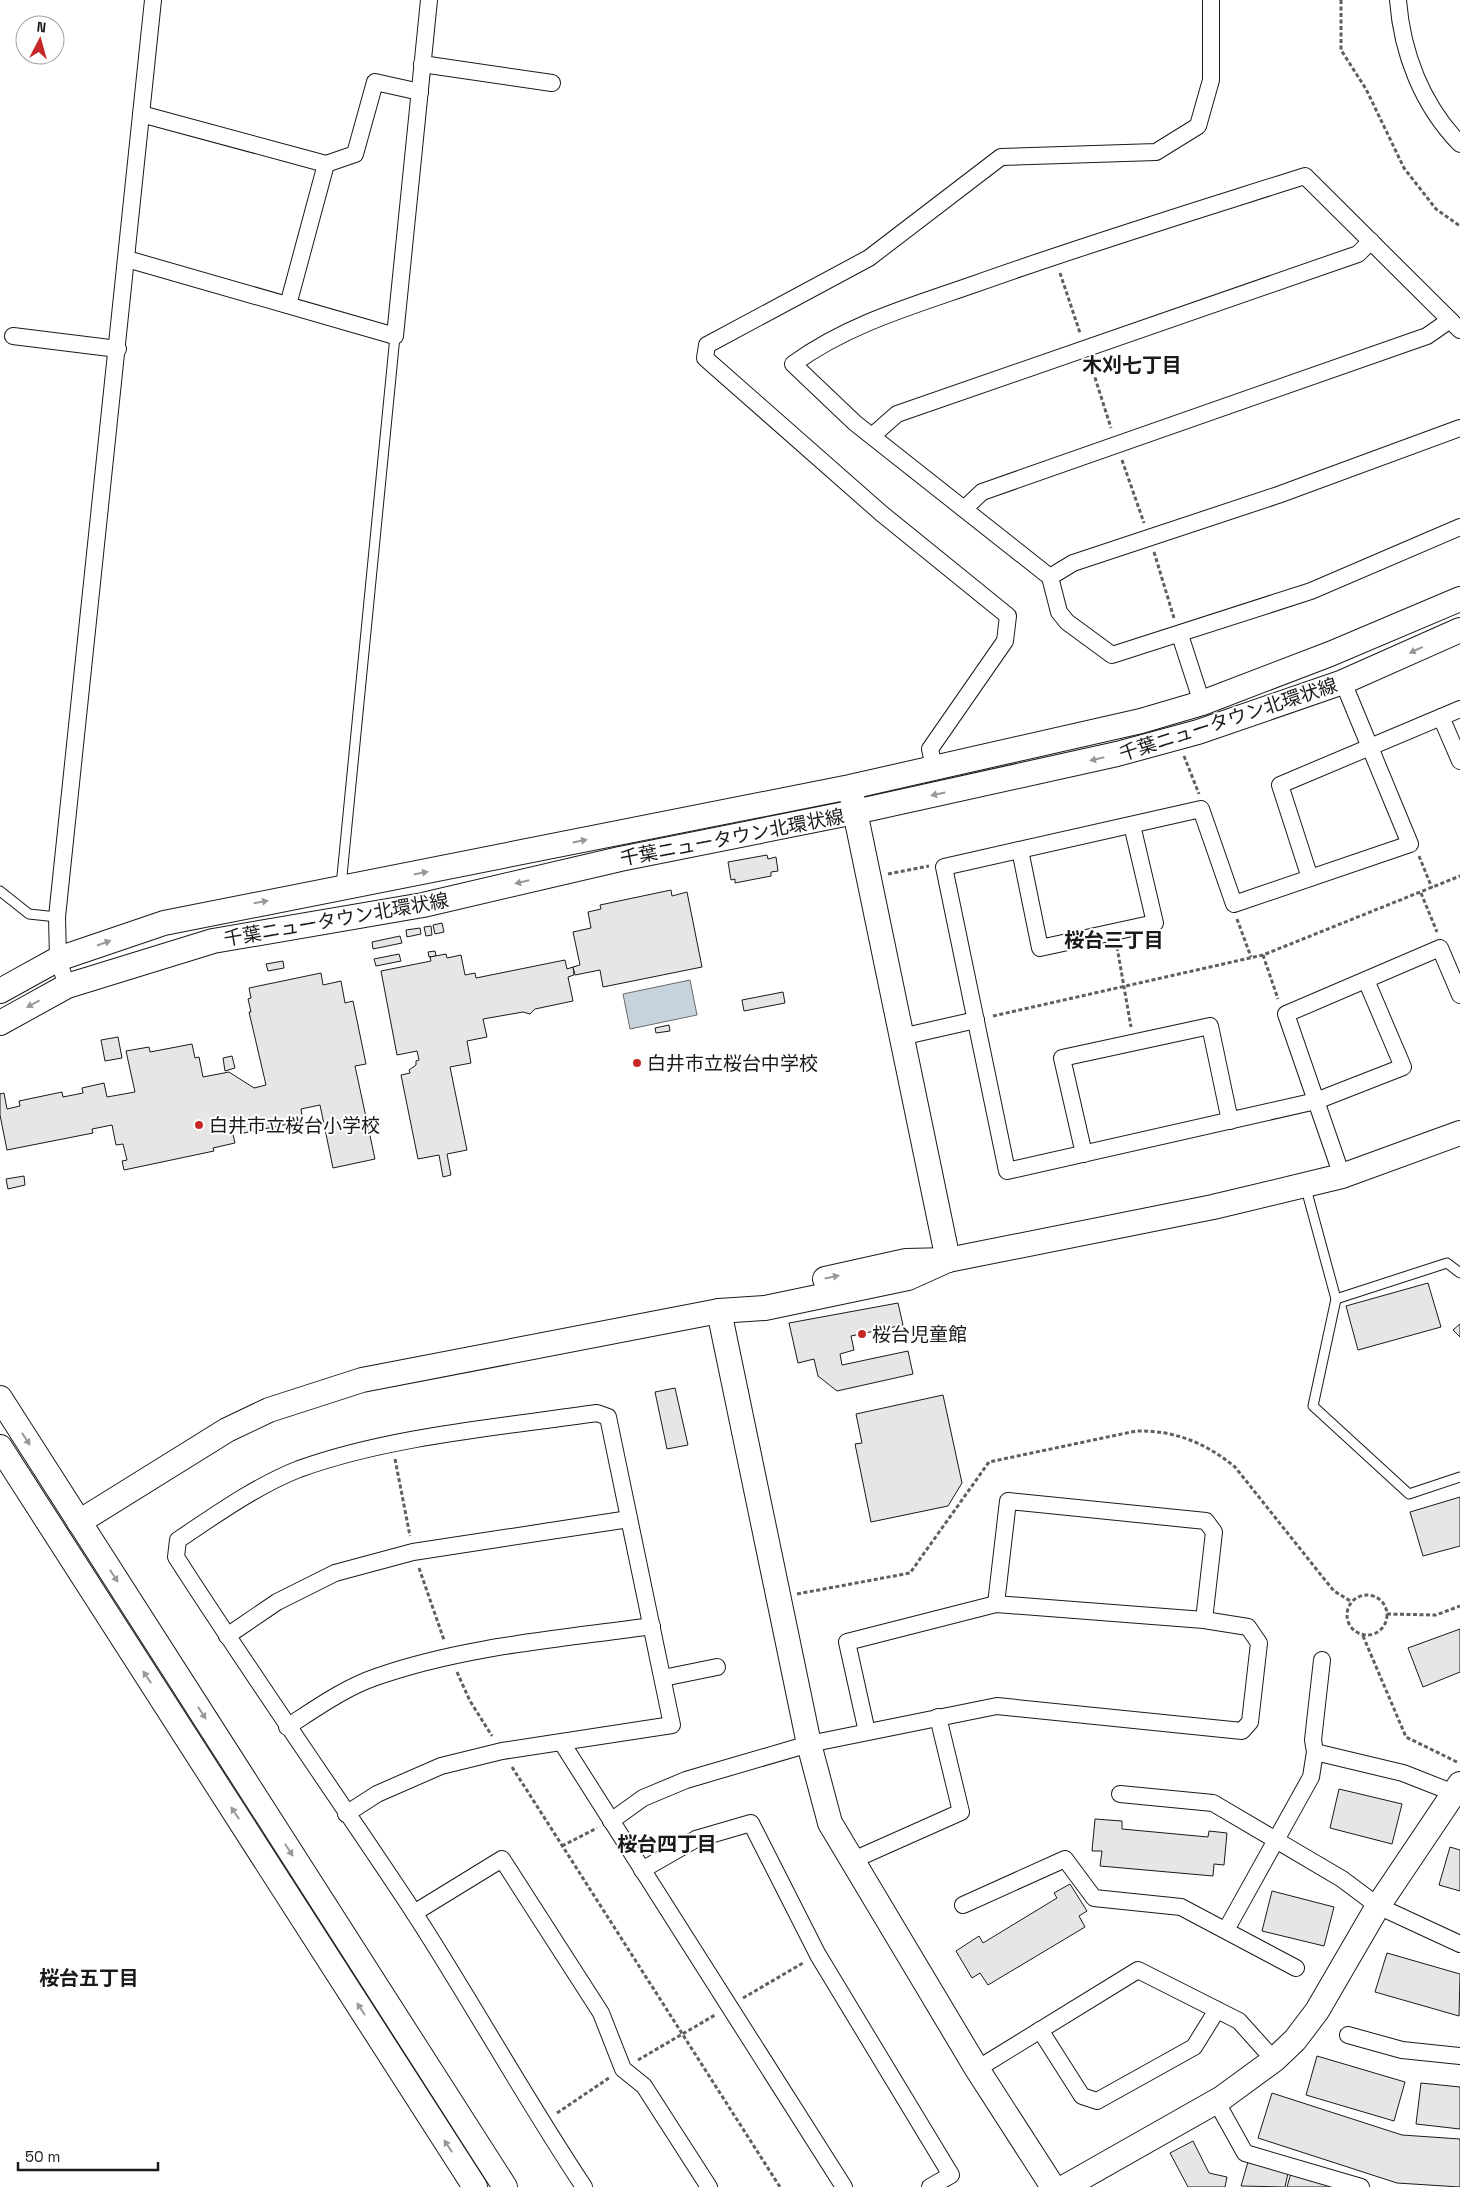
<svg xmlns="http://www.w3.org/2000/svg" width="1460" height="2187" font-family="'Space Grotesk','Noto Sans JP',sans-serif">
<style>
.water{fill:#c6d2dc;stroke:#6a6a6a}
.building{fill:#e6e6e6;stroke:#1a1a1a}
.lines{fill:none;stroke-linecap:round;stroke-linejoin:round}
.lane-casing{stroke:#1a1a1a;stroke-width:11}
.street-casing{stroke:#1a1a1a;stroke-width:18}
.secondary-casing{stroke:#1a1a1a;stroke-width:26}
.path{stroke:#5f5f5f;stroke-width:3;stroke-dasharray:4 2.5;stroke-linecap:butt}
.lane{stroke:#fff;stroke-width:9}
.street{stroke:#fff;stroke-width:16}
.secondary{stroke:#fff;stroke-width:24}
.oneway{fill:#989898}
.poi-dot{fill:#c62828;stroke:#fff;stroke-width:2}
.labels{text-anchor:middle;stroke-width:4;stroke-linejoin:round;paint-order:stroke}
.street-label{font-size:19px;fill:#1a1a1a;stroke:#fff}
.poi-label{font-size:19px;fill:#1a1a1a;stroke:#fff;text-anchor:start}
.neighbourhood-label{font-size:20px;font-weight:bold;fill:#1a1a1a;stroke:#fff}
</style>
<rect width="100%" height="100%" fill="#fff"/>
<polygon class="water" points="690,980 697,1015 630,1029 623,994"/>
<g class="building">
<polygon points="767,855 768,859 776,857 778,871 771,872 771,876 735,883 735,879 731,880 728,862"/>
<polygon points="671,890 672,896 687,892 702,967 603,987 600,970 575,975 573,967 580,965 573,932 591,928 588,912 601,909 600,905"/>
<polygon points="442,923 444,932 435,934 433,925"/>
<polygon points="431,926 432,935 426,936 424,927"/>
<polygon points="420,928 421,934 407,937 406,930"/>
<polygon points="400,936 402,943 373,949 372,942"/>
<polygon points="435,951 436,956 429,957 428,952"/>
<polygon points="399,954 401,961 376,966 374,959"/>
<polygon points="446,954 447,958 461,955 465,975 475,973 476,978 565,960 567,969 573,967 574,975 568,977 573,1001 535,1009 530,1014 523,1012 483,1019 487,1037 467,1041 471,1063 450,1067 467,1150 447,1154 451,1175 443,1177 439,1155 418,1159 401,1075 410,1073 409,1070 416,1065 416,1061 419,1060 417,1051 397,1055 381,971 431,961 430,957"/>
<polygon points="283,961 284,968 268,971 266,964"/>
<polygon points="321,973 323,985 341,981 345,1003 353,1001 366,1064 355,1066 375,1159 333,1168 320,1105 301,1109 303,1121 239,1134 237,1121 230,1122 235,1143 213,1148 214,1151 124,1170 122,1161 127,1160 123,1144 116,1145 112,1125 92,1129 93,1133 7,1150 0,1115 0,1094 4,1093 7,1109 20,1106 19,1101 62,1092 63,1097 83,1093 82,1088 104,1083 107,1097 135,1092 126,1051 149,1047 150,1052 192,1044 195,1058 199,1057 203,1077 229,1072 254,1088 266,1085 249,1012 251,1012 248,999 251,998 249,988"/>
<polygon points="783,992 785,1003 744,1011 742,1000"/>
<polygon points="669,1025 670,1031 656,1033 655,1028"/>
<polygon points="118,1037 122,1058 105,1061 101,1040"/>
<polygon points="232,1056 235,1068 225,1071 223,1058"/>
<polygon points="24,1176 25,1185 8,1189 6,1179"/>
<polygon points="1428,1283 1441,1327 1358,1350 1346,1306"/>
<polygon points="898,1303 903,1325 851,1336 854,1350 840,1354 842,1365 908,1351 913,1374 837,1391 818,1376 814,1359 798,1363 789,1323"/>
<polygon points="1460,1324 1460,1337 1453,1330"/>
<polygon points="675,1388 688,1445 667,1449 655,1392"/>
<polygon points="943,1395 962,1483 948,1506 871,1522 855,1444 862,1443 856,1414"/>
<polygon points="1460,1497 1460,1546 1423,1556 1410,1512"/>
<polygon points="1460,1629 1460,1672 1423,1687 1408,1648"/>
<polygon points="1339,1789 1402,1804 1392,1844 1330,1828"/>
<polygon points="1095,1819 1122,1821 1122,1829 1208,1837 1209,1831 1227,1833 1224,1865 1214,1864 1213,1876 1100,1866 1102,1851 1092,1851"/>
<polygon points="1450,1847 1460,1850 1460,1891 1439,1885"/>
<polygon points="1070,1884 1087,1911 1079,1916 1085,1927 988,1985 980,1973 972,1978 956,1951 979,1936 983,1943 1057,1898 1054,1893"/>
<polygon points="1272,1891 1334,1907 1324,1946 1262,1931"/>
<polygon points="1387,1953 1460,1974 1459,2016 1375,1992"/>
<polygon points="1317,2056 1405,2082 1394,2121 1306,2095"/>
<polygon points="1421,2083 1460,2087 1460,2129 1416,2124"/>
<polygon points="1272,2093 1402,2135 1460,2139 1460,2187 1397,2183 1258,2138"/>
<polygon points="1193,2141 1209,2173 1227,2177 1225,2187 1188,2187 1170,2153"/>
<polygon points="1248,2162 1288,2173 1285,2187 1241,2186"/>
<polygon points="1291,2173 1334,2187 1287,2187"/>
</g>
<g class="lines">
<g class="lane-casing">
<g id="lane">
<polyline points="341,886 395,336"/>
<polyline points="0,891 29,914 57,917"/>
<polyline points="1305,1185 1336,1299 1313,1406 1409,1494 1460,1477"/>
<polyline points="1336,1299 1447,1263 1460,1273"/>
</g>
</g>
<g class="street-casing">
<g id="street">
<path d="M 1398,0 C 1402,53 1422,105 1460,144"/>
<polyline points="422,64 552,83"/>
<polyline points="141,114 326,164 355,154 375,82 420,92"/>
<polyline points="127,259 395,336 429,0"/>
<polyline points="288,305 326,164"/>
<path d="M 1460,330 L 1305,176 C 1195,211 1084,245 975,284 C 912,306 848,324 793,364 L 855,423 L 1050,577 L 1059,612 L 1067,622 L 1112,655 L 1311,591 L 1460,527"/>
<polyline points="13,336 118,349"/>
<polyline points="872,436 897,414 1358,254 1371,241"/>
<polyline points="964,509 982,492 1427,336 1450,320"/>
<polyline points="1050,577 1073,563 1278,495 1460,428"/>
<polyline points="1180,635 1202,703"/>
<polyline points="1343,682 1410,844 1234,904 1201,809 944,867 1007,1171 1316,1101 1403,1067 1366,980"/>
<polyline points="1441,717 1460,761"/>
<polyline points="934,767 930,749 1005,641 1008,616 881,513 705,358 707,345 869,258 1001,157 1156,152 1198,126 1211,80 1211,0"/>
<polyline points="1020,850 1040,948 1155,923 1132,825"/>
<polyline points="1310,878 1280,785 1460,709"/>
<polyline points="67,986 58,959 57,917 153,0"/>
<polyline points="901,1037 976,1020"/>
<polyline points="1084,1154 1062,1058 1210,1026 1230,1121"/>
<polyline points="1342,1176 1286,1014 1440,948 1460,995"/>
<polyline points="996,1604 1008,1501 1206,1521 1214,1532 1204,1620"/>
<polyline points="227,1636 277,1602 335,1573 413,1552 629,1519"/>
<polyline points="663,1678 717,1667"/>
<path d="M 287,1727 C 315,1709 344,1688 376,1677 C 464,1646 560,1639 652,1626"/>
<polyline points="562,1743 844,2187"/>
<polyline points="1315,1752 1313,1740 1322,1660"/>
<polyline points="1120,1794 1213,1803 1342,1879 1378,1906 1460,1944"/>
<path d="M 346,1814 L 377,1794 L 441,1766 L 502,1751 L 672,1725 L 608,1417 L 597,1413 C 501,1427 390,1436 299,1469 C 256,1486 217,1514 178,1540 L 176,1557 C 253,1677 335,1793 413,1911 C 472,2002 524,2097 584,2187"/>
<polyline points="611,1821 643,1798 686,1780 809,1744 997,1706 1242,1731 1250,1722 1259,1643 1248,1627 1204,1620 996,1604 847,1642 867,1732"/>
<polyline points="851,1861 961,1812 938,1717"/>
<polyline points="642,1870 696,1839 751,1823 818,1955 951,2175 930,2187"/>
<polyline points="963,1905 1065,1859 1094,1898 1181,1907 1296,1968"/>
<polyline points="414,1913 502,1859 601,2013 623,2069 644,2086 709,2187"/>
<polyline points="1226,1930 1311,1777 1315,1752 1403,1773 1454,1793"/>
<polyline points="1040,2030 1082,2096 1097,2101 1194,2047 1217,2010"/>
<polyline points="1348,2035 1402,2050 1460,2056"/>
<polyline points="977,2069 1138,1970 1239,2021 1274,2060"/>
<polyline points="1216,2101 1245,2153 1361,2187"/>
</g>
</g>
<g class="secondary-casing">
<g id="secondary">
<polyline points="852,797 948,1260"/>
<polyline points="0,991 58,959 164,923 850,787 1141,721 1202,703 1330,654 1460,599"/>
<polyline points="0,1023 67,986 213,941 423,905 620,859 855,812 1117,754 1198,732 1343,682 1460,630"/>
<polyline points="825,1279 906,1261 948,1260 1213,1207 1342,1176 1460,1133"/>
<polyline points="719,1311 809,1744 830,1823 977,2069 1053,2187"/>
<polyline points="0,1398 505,2187"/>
<polyline points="0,1447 475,2187"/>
<polyline points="79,1522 227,1430 269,1410 362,1380 719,1311 765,1308 908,1278 948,1260"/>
<polyline points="1065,2187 1222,2098 1274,2060 1295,2040 1317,2011 1378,1906 1460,1784"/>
</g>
</g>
<g class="path">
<polyline points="1341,0 1341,50 1366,89 1404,168 1436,209 1460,226"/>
<polyline points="1060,273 1080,333"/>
<polyline points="1091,365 1111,428"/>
<polyline points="1122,460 1144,523"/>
<polyline points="1154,552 1174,618"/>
<polyline points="1184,756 1199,794"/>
<polyline points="1419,856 1432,888"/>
<polyline points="888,874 929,866"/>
<polyline points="1421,893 1437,932"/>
<polyline points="1237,919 1251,957"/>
<polyline points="1117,947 1131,1027"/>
<polyline points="1263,955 1278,999"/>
<polyline points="993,1016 1263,955 1460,876"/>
<polyline points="395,1459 410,1536"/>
<polyline points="419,1568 444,1640"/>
<path d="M 797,1594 L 910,1573 L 989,1462 L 1136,1431 C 1174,1430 1206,1443 1235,1467 L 1325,1580 L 1334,1591 L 1352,1602"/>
<circle cx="1367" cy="1615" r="20"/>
<polyline points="1387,1614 1436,1615 1460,1606"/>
<polyline points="1363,1636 1406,1737 1459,1763"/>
<polyline points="457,1672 470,1701 492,1736"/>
<polyline points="512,1767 780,2187"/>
<polyline points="562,1846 597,1828"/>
<polyline points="743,1998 803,1963"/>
<polyline points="638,2060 715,2015"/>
<polyline points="557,2113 609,2078"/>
</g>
<use href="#lane" class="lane"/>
<use href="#street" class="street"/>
<use href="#secondary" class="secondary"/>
</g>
<defs><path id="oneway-solid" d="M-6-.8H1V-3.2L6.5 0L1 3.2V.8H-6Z" transform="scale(1.25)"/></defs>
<g class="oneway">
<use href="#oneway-solid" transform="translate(1416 650) rotate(155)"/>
<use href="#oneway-solid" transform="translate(1097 759) rotate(167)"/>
<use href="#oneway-solid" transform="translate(938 794) rotate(168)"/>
<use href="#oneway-solid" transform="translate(580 841) rotate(-11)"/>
<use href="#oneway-solid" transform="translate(421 873) rotate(-11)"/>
<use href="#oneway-solid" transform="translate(522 882) rotate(167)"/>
<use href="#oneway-solid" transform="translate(261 902) rotate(-10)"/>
<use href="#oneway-solid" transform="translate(104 943) rotate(-19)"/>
<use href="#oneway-solid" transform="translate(33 1004) rotate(152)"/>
<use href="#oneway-solid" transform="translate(832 1277) rotate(-12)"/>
<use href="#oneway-solid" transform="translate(26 1439) rotate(57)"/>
<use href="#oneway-solid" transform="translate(114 1576) rotate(57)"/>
<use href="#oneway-solid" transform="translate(147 1677) rotate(-123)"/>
<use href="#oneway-solid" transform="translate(202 1713) rotate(57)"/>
<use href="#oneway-solid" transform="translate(235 1813) rotate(-123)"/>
<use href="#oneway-solid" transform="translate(289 1850) rotate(57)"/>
<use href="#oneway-solid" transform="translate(361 2009) rotate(-123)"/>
<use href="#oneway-solid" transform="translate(448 2146) rotate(-123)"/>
</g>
<g class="poi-dot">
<circle cx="637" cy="1063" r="5"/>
<circle cx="199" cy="1125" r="5"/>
<circle cx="862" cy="1334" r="5"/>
</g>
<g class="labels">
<g class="street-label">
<text transform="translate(1228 719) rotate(-18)" y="7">千葉ニュータウン北環状線</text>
<text transform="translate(732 837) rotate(-11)" y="7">千葉ニュータウン北環状線</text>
<text transform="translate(336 919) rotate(-10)" y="7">千葉ニュータウン北環状線</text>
</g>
<g class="poi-label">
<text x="647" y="1070">白井市立桜台中学校</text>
<text x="209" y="1132">白井市立桜台小学校</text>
<text x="872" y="1341">桜台児童館</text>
</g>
<g class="neighbourhood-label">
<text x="1132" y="372">木刈七丁目</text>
<text x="1114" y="947">桜台三丁目</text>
<text x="667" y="1851">桜台四丁目</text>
<text x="89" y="1985">桜台五丁目</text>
</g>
</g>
<g transform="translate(40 40) rotate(6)"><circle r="24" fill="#ffffff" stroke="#a3a3a3"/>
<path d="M0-4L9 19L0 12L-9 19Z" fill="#c62828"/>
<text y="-8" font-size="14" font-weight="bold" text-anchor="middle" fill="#1a1a1a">N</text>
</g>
<path d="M18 2162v8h140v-8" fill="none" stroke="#1a1a1a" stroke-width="2.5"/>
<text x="25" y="2162" font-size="15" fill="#1a1a1a" stroke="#ffffff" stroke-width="4" paint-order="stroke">50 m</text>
</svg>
